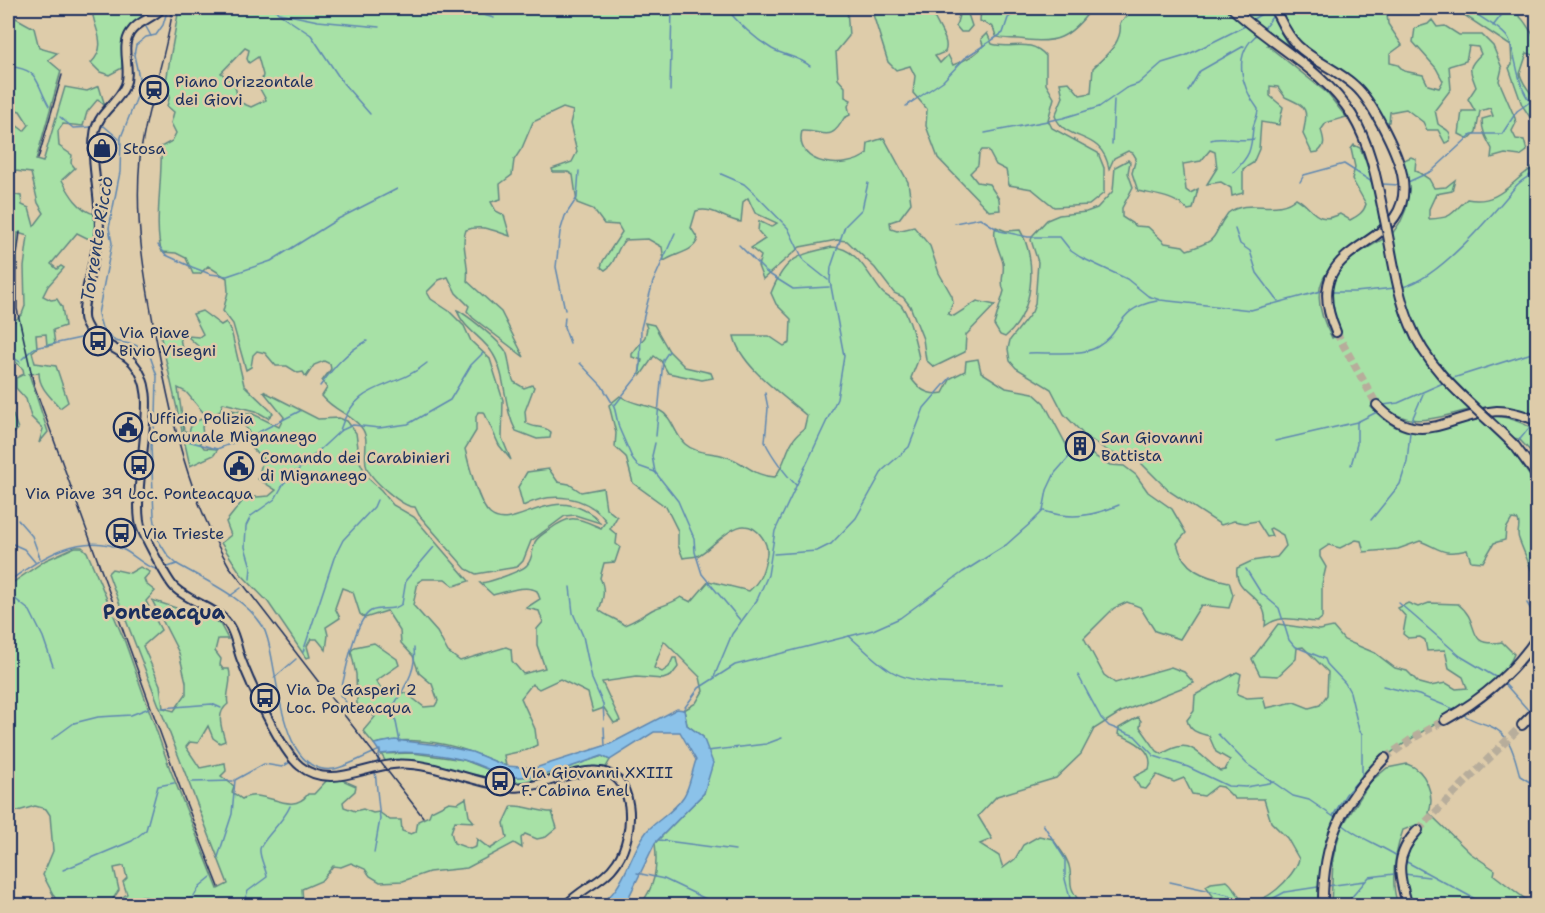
<svg xmlns="http://www.w3.org/2000/svg" width="1545" height="913" font-family="'Shantell Sans',sans-serif">
<style>
.green{fill:#a7e1a6;stroke:#618882;stroke-width:1.5;fill-rule:evenodd}
.water{fill:#8bc2e9;stroke:#5e87b1;stroke-width:1.5}
.lines{fill:none;stroke-linecap:round;stroke-linejoin:round}
.stream{stroke:#5e87b1;stroke-width:1.5}
.motorway-tunnel{stroke:#b7ad9b;stroke-width:8;stroke-dasharray:8 4;stroke-linecap:butt}
.primary-casing{stroke:#1b2f5e;stroke-width:11}
.motorway-casing{stroke:#1b2f5e;stroke-width:12}
.primary{stroke:#deccaa;stroke-width:7}
.motorway{stroke:#deccaa;stroke-width:8}
.rail{stroke:#1b2f5e;stroke-width:1.5}
.motorway-bridge-casing{stroke:#1b2f5e;stroke-width:12;stroke-linecap:butt}
.motorway-bridge{stroke:#deccaa;stroke-width:8}
.labels{text-anchor:middle;stroke-width:5;stroke-linejoin:round;paint-order:stroke}
.poi-label{font-size:16px;fill:#1b2f5e;stroke:#deccaa;text-anchor:start}
.water-label{font-size:18px;font-style:italic;fill:#263e6c;stroke:#deccaa}
.quarter-label{font-size:20px;font-weight:bold;fill:#1b2f5e;stroke:#deccaa}
</style>
<rect width="100%" height="100%" fill="#deccaa"/>
<filter id="ink" filterUnits="userSpaceOnUse"><feTurbulence type="fractalNoise" baseFrequency=".0167" numOctaves="2"/><feDisplacementMap in="SourceGraphic" scale="12" xChannelSelector="R" yChannelSelector="G"/><feConvolveMatrix kernelMatrix="1 2 1 2 8 2 1 2 1" color-interpolation-filters="sRGB"/></filter>
<g filter="url(#ink)">
<g class="green">
<path d="M 92,8 L 143,8 L 140,13 L 145,16 C 119,32 122,40 122,68 L 109,75 L 100,72 L 91,63 C 110,44 92,27 92,8 Z"/>
<path d="M 179,8 L 847,8 L 849,36 L 836,52 L 838,79 L 845,87 L 845,97 L 851,100 L 848,106 L 850,115 L 844,118 C 830,144 824,130 802,131 C 793,166 847,171 867,154 L 868,143 L 884,138 L 908,182 L 911,203 L 899,219 L 890,222 L 891,229 L 897,231 L 914,227 L 930,246 L 939,273 L 952,296 L 953,302 L 948,314 L 954,316 L 977,301 L 995,305 L 966,335 L 965,352 L 934,367 L 926,360 L 923,339 L 910,306 L 903,297 L 894,293 L 875,268 L 847,241 L 837,240 L 800,247 L 763,279 L 758,266 L 761,256 L 751,248 L 765,239 L 758,231 L 759,221 L 771,227 L 777,223 L 755,213 L 748,198 L 743,202 L 741,222 C 724,220 713,206 696,211 L 691,228 L 698,239 C 693,253 675,253 664,261 L 662,247 L 648,239 L 625,240 C 616,248 616,264 605,270 L 601,267 L 603,261 L 622,232 L 618,225 L 604,224 L 593,209 L 577,203 L 573,175 L 568,172 L 553,172 L 552,169 L 572,162 L 577,152 L 570,124 L 573,111 L 563,108 L 533,122 L 522,148 L 514,160 L 512,175 L 500,184 L 501,199 L 491,202 L 496,211 L 504,215 L 510,236 C 494,231 482,224 466,230 C 460,244 470,265 467,281 L 501,312 L 524,357 L 473,318 L 467,311 L 469,306 L 456,293 L 448,277 L 439,280 L 427,292 L 431,299 L 449,311 L 464,326 L 471,341 L 490,359 L 503,400 L 502,438 L 511,460 L 499,445 L 484,412 L 478,412 L 476,417 L 476,431 L 465,449 C 469,465 478,504 490,514 C 512,532 544,491 582,509 C 589,512 596,516 600,523 L 575,515 L 565,516 L 531,541 L 523,561 L 517,567 L 476,574 L 466,569 L 419,515 L 415,507 C 403,508 372,480 367,468 C 362,455 371,439 361,427 C 351,414 334,411 322,396 L 327,388 L 322,381 L 331,369 L 330,364 L 324,361 L 314,365 L 306,377 L 303,372 L 298,373 L 287,366 L 276,366 L 265,353 L 257,351 L 253,355 L 251,367 L 246,370 L 233,324 L 223,311 L 228,292 L 227,278 L 208,266 L 200,274 L 193,274 L 186,258 L 176,253 L 162,252 C 153,230 163,176 161,147 L 172,141 L 176,133 L 171,123 L 174,112 L 167,106 L 170,95 L 165,87 ZM 245,48 L 249,50 L 247,59 L 249,63 L 258,57 L 263,75 L 260,89 L 266,100 L 251,107 L 239,102 L 234,83 L 221,73 Z"/>
<path d="M 871,8 L 931,8 C 933,22 951,39 945,52 L 935,56 L 940,63 L 948,55 L 953,65 C 962,62 980,53 983,45 L 981,39 L 987,33 L 992,44 C 1011,50 1030,37 1046,56 L 1046,84 L 1054,98 L 1048,120 L 1052,128 L 1098,153 L 1104,168 L 1104,193 L 1089,205 L 1054,207 L 1032,189 L 1009,185 L 1006,170 L 996,165 L 988,150 L 982,150 L 979,154 L 978,165 L 970,173 L 977,182 L 989,184 L 999,199 L 1000,210 L 989,211 L 938,158 L 926,126 L 927,109 L 913,93 L 915,76 L 910,66 L 896,70 L 888,62 Z"/>
<polygon points="961,8 966,8 972,26 967,32 961,32 956,26"/>
<path d="M 981,8 L 1092,8 C 1070,38 1056,45 1019,39 C 1012,38 1002,40 996,36 L 993,27 L 980,21 Z"/>
<path d="M 1135,8 L 1402,8 L 1400,14 L 1387,13 L 1388,24 L 1402,45 L 1390,54 L 1390,63 L 1398,65 L 1404,71 L 1423,75 L 1428,85 L 1439,88 L 1443,81 L 1436,68 L 1413,42 L 1415,28 L 1428,24 L 1432,20 L 1437,27 L 1445,26 L 1459,35 L 1482,35 L 1493,46 L 1502,68 L 1499,81 L 1515,118 L 1516,123 L 1512,131 L 1516,139 L 1524,140 L 1527,151 L 1520,156 L 1505,154 L 1491,158 L 1492,149 C 1486,138 1482,132 1482,119 L 1493,116 L 1490,108 L 1480,111 L 1476,132 L 1469,139 L 1459,134 L 1462,111 L 1475,111 L 1468,99 L 1476,87 C 1470,69 1466,69 1481,54 L 1478,47 L 1469,46 L 1466,61 L 1449,66 L 1451,89 L 1435,110 L 1438,124 C 1444,129 1453,130 1450,141 L 1445,143 L 1438,130 L 1427,130 L 1423,122 L 1406,109 L 1390,112 L 1389,122 L 1386,122 L 1361,86 L 1299,43 L 1286,23 L 1278,27 L 1290,49 L 1288,51 L 1271,38 L 1267,45 L 1327,93 L 1346,117 L 1326,123 L 1321,130 C 1324,140 1326,145 1318,152 L 1312,153 L 1303,134 C 1308,109 1308,107 1285,97 L 1278,87 L 1270,86 L 1270,96 L 1283,107 L 1279,125 L 1261,122 L 1259,149 L 1253,163 L 1243,169 L 1243,193 L 1232,196 L 1231,188 L 1221,182 L 1207,184 L 1217,168 L 1215,152 L 1210,150 L 1201,161 L 1183,164 L 1186,190 L 1190,193 L 1198,189 L 1193,209 L 1188,210 C 1174,196 1155,195 1138,191 L 1132,173 L 1136,158 L 1133,153 L 1128,151 L 1114,158 L 1109,169 C 1102,129 1066,144 1055,116 L 1063,97 L 1060,83 L 1069,82 L 1080,95 L 1091,93 L 1093,68 C 1105,56 1123,43 1120,23 Z"/>
<path d="M 1458,8 C 1478,7 1502,3 1519,16 C 1527,22 1529,33 1537,38 L 1537,56 L 1527,53 L 1520,74 C 1527,98 1545,94 1535,125 L 1522,105 L 1509,68 L 1512,65 L 1511,46 L 1464,15 Z"/>
<path d="M 14,17 L 34,28 L 39,48 L 57,53 L 48,60 L 61,71 L 36,160 L 43,162 L 65,87 L 87,91 L 99,86 L 105,106 L 98,99 L 87,112 L 83,126 L 63,124 L 58,131 L 59,146 L 72,155 L 71,163 L 75,168 L 62,180 C 69,193 79,211 95,214 L 95,242 L 77,233 L 51,264 L 57,269 L 61,266 L 64,268 L 48,286 L 43,296 L 51,300 L 57,299 L 62,307 L 65,326 L 53,330 L 55,344 L 47,346 L 46,334 L 36,335 L 37,348 L 32,352 L 35,363 L 56,366 L 68,402 L 60,408 C 51,397 39,388 39,373 L 29,374 L 48,432 L 39,443 L 43,429 L 31,417 L 26,399 L 16,388 L 16,378 L 24,374 L 23,369 L 13,359 L 8,372 L 8,327 L 22,314 L 25,306 L 24,267 L 28,236 L 18,233 L 14,276 L 8,271 L 8,202 L 11,194 L 21,196 L 22,205 L 29,208 L 34,226 L 44,213 L 38,203 L 31,173 L 8,170 L 8,147 L 11,137 L 8,119 L 24,131 L 29,125 L 20,111 L 12,109 L 8,104 L 8,20 Z"/>
<path d="M 1354,145 L 1360,148 C 1372,173 1376,201 1383,228 C 1339,259 1297,275 1332,338 L 1341,331 L 1335,320 L 1329,289 L 1340,264 L 1392,234 L 1401,221 L 1406,209 L 1409,190 L 1402,161 L 1411,157 L 1416,159 L 1415,170 L 1429,179 L 1434,188 L 1446,187 L 1455,180 L 1452,191 L 1436,194 L 1429,209 L 1429,219 C 1453,218 1451,214 1467,199 C 1500,206 1512,179 1537,165 L 1537,417 C 1522,411 1505,405 1488,407 C 1447,410 1415,437 1379,402 L 1371,407 C 1416,457 1441,417 1493,416 C 1508,416 1524,424 1537,430 L 1537,458 L 1519,439 L 1513,438 L 1511,448 L 1537,487 L 1537,588 C 1533,570 1525,556 1519,539 C 1516,532 1521,527 1518,520 L 1512,519 L 1506,529 L 1505,540 L 1494,543 L 1483,562 L 1471,561 L 1467,550 C 1442,556 1441,549 1420,541 L 1398,549 L 1364,552 L 1361,541 L 1356,540 L 1340,548 L 1329,545 L 1320,551 L 1320,557 L 1326,567 L 1322,584 L 1322,618 L 1317,622 C 1298,621 1282,613 1265,626 C 1270,594 1233,595 1237,568 L 1252,561 L 1277,557 L 1286,546 L 1283,535 L 1271,528 L 1269,529 L 1272,536 L 1267,537 L 1257,521 L 1245,523 L 1234,521 L 1221,525 L 1169,491 L 1136,458 L 1111,453 L 1084,435 L 1064,414 L 1051,389 L 1016,368 L 1010,361 L 1008,349 L 1010,340 L 1032,312 L 1035,304 L 1038,262 L 1031,240 L 1033,235 L 1047,220 L 1059,215 L 1086,212 L 1097,208 L 1113,191 L 1115,167 L 1128,160 L 1130,162 L 1128,173 L 1133,187 L 1122,208 L 1122,217 L 1136,226 L 1148,227 L 1165,243 L 1183,246 L 1187,250 C 1224,238 1209,238 1228,213 C 1249,197 1277,216 1296,198 C 1313,207 1315,226 1340,214 L 1350,220 C 1358,216 1364,212 1366,204 L 1352,179 L 1355,167 L 1351,149 Z"/>
<path d="M 996,227 L 1006,231 L 1020,230 C 1038,260 1034,314 1005,337 L 1000,335 L 994,325 L 1004,291 C 999,281 1005,274 1003,263 C 1001,254 991,236 996,227 Z"/>
<path d="M 832,247 C 857,247 868,275 882,292 C 887,298 896,300 901,305 C 910,316 916,344 919,358 L 911,378 C 919,390 929,396 943,393 L 951,378 L 965,371 L 966,361 L 978,359 L 981,372 L 1006,388 L 1033,393 L 1044,403 L 1068,448 L 1076,455 L 1091,454 L 1110,465 L 1124,466 L 1136,475 L 1148,492 L 1172,509 L 1186,533 L 1177,543 C 1183,570 1204,577 1229,582 L 1233,595 L 1229,608 L 1201,605 L 1180,639 L 1155,631 L 1140,607 L 1127,602 L 1114,608 L 1084,638 L 1104,675 L 1115,683 L 1171,667 L 1184,672 L 1194,683 L 1121,712 L 1094,729 L 1081,754 L 1056,778 L 997,796 L 978,816 L 992,839 L 980,844 L 999,856 L 1003,868 L 1015,859 L 1023,845 L 1039,836 L 1053,839 C 1059,849 1069,859 1070,870 C 1072,884 1068,884 1077,898 L 1074,905 L 640,905 C 655,887 658,868 655,843 L 704,793 L 703,737 L 687,725 L 684,710 L 696,703 L 703,691 L 700,677 L 664,641 L 654,668 L 662,672 L 669,667 L 673,658 L 676,658 L 678,667 L 671,676 L 663,679 L 636,677 L 602,682 L 619,718 L 620,721 L 614,723 L 604,708 L 593,712 L 588,693 L 560,679 L 539,689 L 532,684 L 521,698 L 535,729 L 537,745 L 527,750 L 504,755 L 506,766 C 494,762 483,756 471,752 C 441,741 404,737 374,744 L 363,731 L 375,717 L 357,704 L 356,674 L 351,651 L 355,647 L 374,643 L 397,659 L 399,665 L 376,681 L 383,691 L 406,693 L 424,707 L 435,706 L 438,701 L 432,684 L 419,673 L 413,656 L 401,643 L 400,631 L 387,611 L 365,618 L 360,614 L 353,592 L 342,588 L 335,608 L 340,618 L 326,627 L 328,635 L 326,650 L 317,639 L 311,639 L 307,646 L 310,657 L 306,658 L 268,602 L 241,574 L 221,543 L 231,535 L 226,522 L 245,498 L 269,496 L 276,490 L 258,479 L 263,459 L 253,449 L 248,430 L 232,410 L 253,414 L 279,427 L 284,417 L 263,391 L 318,419 L 339,418 L 347,421 L 356,433 L 360,462 L 368,478 L 381,490 L 393,505 L 414,517 L 469,581 L 454,586 L 445,579 L 423,579 L 418,582 L 413,605 L 437,632 L 448,652 L 460,661 L 506,647 L 511,649 L 512,661 L 523,674 L 545,668 L 537,645 L 537,629 L 543,622 L 539,611 L 526,608 L 540,599 L 537,591 C 526,584 506,592 493,595 L 480,583 C 488,583 522,571 527,565 C 533,558 532,550 535,542 C 538,537 544,533 549,530 C 572,513 577,518 601,528 L 606,521 C 587,495 551,491 523,506 L 518,487 L 527,472 L 549,469 L 558,482 L 569,484 L 581,492 L 603,488 L 606,508 L 617,517 L 610,529 L 617,535 L 616,544 L 620,547 L 615,562 L 604,563 L 600,578 C 606,589 603,600 599,610 C 607,617 616,618 624,625 C 636,621 644,614 654,609 C 664,605 671,604 681,597 L 691,602 L 709,581 L 749,591 C 760,581 763,573 766,559 C 768,552 767,544 762,537 C 741,507 716,547 697,556 C 694,557 687,557 683,558 L 678,545 L 678,531 L 666,507 L 633,483 L 626,457 L 615,447 L 616,433 L 609,405 L 620,396 C 633,405 646,404 659,410 C 673,417 674,434 685,444 C 696,454 712,452 724,456 C 745,461 751,476 775,477 C 789,458 785,443 804,429 L 807,416 C 784,396 740,366 734,336 L 769,336 L 784,346 L 790,343 L 791,319 L 776,304 L 771,293 C 785,258 797,255 832,247 Z"/>
<path d="M 457,310 C 466,314 505,345 507,354 C 510,363 509,372 514,382 L 524,388 L 532,385 L 534,387 L 525,411 L 526,423 C 534,429 544,425 551,432 L 550,438 L 537,439 L 516,431 C 503,407 507,377 493,354 C 484,338 463,329 457,310 Z"/>
<polygon points="202,311 221,325 226,322 231,330 244,385 273,413 268,418 256,411 223,403 220,411 208,418 186,392 178,388 184,431 189,432 192,423 204,418 206,421 202,427 203,435 199,441 204,448 218,449 214,455 190,466 158,325 163,326 167,334 179,332 182,349 192,354 198,346 187,336 199,337 203,334 193,314"/>
<polygon points="645,323 654,325 669,351 685,367 711,373 713,378 702,380 668,373 661,361 654,356 641,375 639,374 642,360 632,357 632,354 645,337 647,328"/>
<polygon points="8,389 9,404 18,429 14,433 8,425"/>
<path d="M 75,547 L 82,547 L 87,552 L 125,642 L 170,769 L 218,889 L 228,884 L 112,584 L 108,573 L 112,569 L 130,573 L 140,567 L 150,572 L 144,579 L 146,584 L 155,591 L 146,601 L 161,630 L 143,646 L 160,685 L 163,708 L 174,711 L 186,694 L 186,682 L 179,653 L 152,600 L 176,608 L 187,615 L 194,611 L 192,608 L 196,607 L 220,624 L 228,639 L 218,639 L 215,651 L 221,659 L 220,665 L 223,669 L 229,669 C 233,682 225,693 228,704 C 215,714 222,728 225,741 L 220,743 L 213,738 L 208,726 L 198,743 L 190,742 L 186,747 L 200,768 L 225,763 L 226,771 L 221,776 L 234,786 L 232,792 L 242,799 C 264,786 290,818 308,794 L 314,794 L 328,779 L 340,779 L 356,786 L 355,791 L 343,802 L 344,807 L 355,811 L 363,809 L 373,813 L 379,812 L 390,820 L 401,820 L 402,831 L 411,834 L 416,832 L 418,821 L 429,816 L 431,811 L 449,802 L 458,803 L 466,798 L 469,816 L 474,822 L 455,821 L 451,832 L 454,843 L 470,849 L 476,847 L 477,839 L 490,849 L 507,838 L 504,823 L 512,806 C 527,805 537,812 552,812 L 557,828 L 546,837 L 537,839 L 525,834 L 521,838 L 522,848 L 514,843 L 467,868 L 429,872 L 403,881 L 380,882 L 370,876 L 365,869 L 351,863 L 341,867 L 333,866 L 321,881 L 302,889 L 303,904 L 300,905 L 293,900 L 277,906 L 117,905 L 120,899 L 127,894 L 123,882 L 127,878 L 124,866 L 114,868 L 119,890 L 109,905 L 62,905 L 55,898 L 43,875 L 53,851 L 50,815 L 46,809 L 35,806 L 8,814 L 8,586 L 46,560 Z"/>
<path d="M 1408,603 L 1418,607 L 1429,603 L 1458,604 C 1483,623 1463,648 1502,642 L 1514,654 C 1507,673 1489,685 1473,697 C 1414,743 1350,761 1327,842 C 1321,862 1317,885 1320,905 L 1219,905 L 1206,886 L 1211,883 L 1227,881 C 1234,886 1236,895 1243,899 C 1262,910 1295,876 1299,859 L 1287,838 L 1271,822 L 1264,799 L 1235,799 L 1223,787 L 1217,786 L 1204,796 L 1192,794 L 1184,778 L 1174,782 L 1157,775 L 1146,789 L 1140,788 L 1134,777 L 1149,769 C 1155,750 1133,740 1118,734 L 1119,728 L 1138,717 L 1141,721 L 1140,727 L 1157,751 L 1162,754 C 1191,735 1197,754 1220,771 L 1225,770 L 1230,760 L 1216,752 L 1209,736 C 1199,733 1190,732 1187,720 L 1194,711 L 1195,695 L 1237,672 L 1241,674 L 1237,694 L 1247,698 L 1263,697 L 1266,708 L 1294,702 L 1309,708 L 1320,705 L 1327,695 L 1328,672 L 1303,647 L 1297,648 L 1296,659 L 1278,676 L 1260,675 L 1252,659 L 1278,624 L 1319,630 L 1333,627 L 1344,640 L 1375,653 L 1395,668 L 1407,671 L 1419,683 L 1430,686 L 1446,683 L 1456,689 L 1467,688 L 1463,677 L 1449,668 L 1445,650 L 1427,651 L 1425,640 L 1420,637 L 1408,638 L 1403,634 L 1406,617 L 1398,608 Z"/>
<polygon points="413,753 464,760 502,775 517,777 552,773 602,756 610,760 606,767 588,767 518,783 410,763 386,762 381,754"/>
<path d="M 1407,764 C 1426,770 1435,794 1429,813 L 1470,853 L 1495,870 L 1494,875 L 1533,905 L 1410,905 C 1403,877 1400,854 1422,831 L 1416,825 L 1403,830 C 1395,853 1390,882 1398,905 L 1331,906 L 1333,858 L 1341,828 L 1370,782 L 1387,768 Z"/>
</g>
<path class="water" d="M 677,709 L 684,710 L 687,725 L 703,737 L 713,763 L 704,793 L 655,843 L 625,905 L 595,905 C 624,896 629,853 647,831 C 657,820 674,812 684,796 C 690,786 692,771 696,760 L 680,732 L 654,732 L 610,760 L 602,756 C 574,765 547,778 517,777 C 497,776 482,765 464,760 C 439,754 407,750 381,754 L 374,744 L 395,740 L 438,745 L 472,752 L 506,766 L 535,768 L 610,744 Z"/>
<g class="lines">
<g class="stream">
<polyline points="137,8 142,18"/>
<path d="M 168,8 L 163,25 L 156,35 L 146,37 L 136,45 L 134,55 L 141,87 L 121,137 L 120,172 L 109,228 L 112,243 L 98,314 L 102,328 L 115,341 L 135,345 L 149,353 L 157,376 L 156,417 L 151,446 L 154,516 L 158,540 L 168,556 L 177,564 C 204,580 244,597 262,625 C 280,653 274,778 334,769 C 346,767 367,755 380,750"/>
<polyline points="275,8 278,13 311,35 343,83 370,114"/>
<polyline points="460,8 494,18"/>
<path d="M 726,8 C 739,24 754,38 772,49 C 785,56 798,56 810,66"/>
<path d="M 1469,8 C 1480,19 1503,28 1509,40 C 1519,63 1516,93 1538,109"/>
<polyline points="279,13 318,21 379,27"/>
<polyline points="1250,21 1271,8"/>
<polyline points="145,25 151,36"/>
<polyline points="1493,26 1507,8"/>
<polyline points="1263,30 1274,14"/>
<path d="M 8,66 C 41,70 34,80 49,106"/>
<polyline points="670,91 672,8"/>
<polyline points="1188,91 1200,71 1244,46"/>
<polyline points="906,106 943,81 966,57 1003,33 1008,18 1021,8"/>
<polyline points="60,117 73,128 93,127"/>
<polyline points="99,127 104,126 119,139"/>
<polyline points="985,133 1063,118 1099,107 1126,88 1138,84 1162,63 1185,56 1247,25"/>
<path d="M 1211,140 C 1220,136 1241,142 1254,139"/>
<polyline points="1112,144 1114,100"/>
<path d="M 1234,172 C 1250,155 1251,151 1253,128 C 1254,122 1258,116 1258,109 C 1240,85 1232,53 1259,33"/>
<polyline points="721,174 744,184 754,193 788,228 804,261 828,280"/>
<polyline points="1300,182 1304,175 1344,164 1372,182"/>
<polyline points="1408,182 1432,171 1472,134 1502,134 1517,111 1530,102"/>
<polyline points="1382,184 1399,185"/>
<polyline points="955,223 980,218 1000,231 1028,237 1060,237 1071,251 1080,257 1127,279 1148,296 1160,300 1251,310 1321,291"/>
<polyline points="1235,229 1240,244 1250,251 1257,273 1278,301"/>
<polyline points="158,245 166,255 192,267 210,274 227,276 271,261 338,219 397,189"/>
<polyline points="739,245 766,272 793,289 829,287"/>
<path d="M 1402,287 C 1439,279 1492,215 1516,186 C 1522,179 1531,176 1538,169"/>
<polyline points="1331,292 1355,292 1395,288"/>
<polyline points="565,310 556,267 560,232 565,216 577,198 579,171"/>
<polyline points="565,317 564,327 570,343"/>
<polyline points="97,333 107,332"/>
<path d="M 1028,353 C 1045,352 1083,356 1097,347 C 1125,331 1114,309 1157,301"/>
<polyline points="8,354 20,362"/>
<polyline points="22,359 34,348 90,336"/>
<polyline points="580,363 602,386 614,406 619,428 633,460 638,466 655,472 678,501 694,538 695,552 702,574 740,620"/>
<polyline points="1450,379 1538,351"/>
<path d="M 320,386 C 334,367 346,352 367,341"/>
<path d="M 765,393 L 768,408 L 765,442 C 772,456 785,474 796,485"/>
<polyline points="615,405 640,373 641,328 646,308 653,282 675,233"/>
<polyline points="1383,405 1398,403 1443,383"/>
<polyline points="1537,416 1538,416"/>
<polyline points="1411,422 1423,394"/>
<path d="M 340,430 C 356,380 394,391 427,363"/>
<polyline points="656,436 663,360 669,351"/>
<polyline points="153,439 170,440"/>
<polyline points="188,441 217,449 251,436 300,411"/>
<polyline points="1275,441 1357,422 1377,412"/>
<polyline points="655,443 652,456 655,472"/>
<polyline points="1517,443 1533,423"/>
<polyline points="1351,465 1357,444 1357,422"/>
<path d="M 1044,511 C 1071,520 1093,516 1119,505"/>
<polyline points="18,520 32,536 40,558"/>
<polyline points="1371,520 1400,484 1407,462 1410,432"/>
<polyline points="8,542 24,549 35,562"/>
<polyline points="774,554 817,551 831,544 856,518 883,470 909,447 924,408 950,378"/>
<polyline points="165,568 177,564"/>
<polyline points="1246,569 1261,593 1279,608 1289,640 1294,646 1325,659 1327,664 1345,683 1350,692 1359,730 1362,734 1362,776 1346,794 1333,816"/>
<polyline points="250,579 251,567 245,547 246,526 251,516 275,499 284,483 340,431 353,425 379,428 408,424 450,400 471,365 483,353"/>
<path d="M 8,582 C 40,558 82,530 124,550 C 136,556 146,569 160,569"/>
<polyline points="570,587 573,613 583,636 592,679 603,704 604,720"/>
<polyline points="8,593 30,611 43,637 53,666"/>
<polyline points="230,596 241,588"/>
<polyline points="1399,603 1460,656 1497,678"/>
<polyline points="1527,603 1536,618 1533,638"/>
<path d="M 849,636 C 862,647 874,660 888,669 C 915,688 970,683 1002,684"/>
<polyline points="303,652 334,558 343,540 374,507 377,500"/>
<polyline points="1078,675 1101,718 1109,726 1135,736 1154,756 1188,767 1228,786 1246,787 1275,782"/>
<polyline points="714,677 732,634 757,600 768,575 775,531 837,399 844,356 830,281 831,267 845,226 862,209 868,183"/>
<polyline points="274,678 296,659"/>
<polyline points="1504,683 1529,711"/>
<polyline points="1383,686 1419,695 1456,710"/>
<path d="M 346,702 L 340,695 C 345,676 354,620 371,611 C 381,606 392,612 402,604 L 406,580 L 434,547"/>
<polyline points="162,708 212,704 221,708"/>
<polyline points="683,710 699,688 735,665 873,630 900,618 963,572 1006,545 1033,521 1043,511 1047,490 1055,473 1069,457"/>
<path d="M 1464,715 C 1473,721 1480,722 1490,726 C 1512,735 1514,756 1520,776 L 1538,787"/>
<polyline points="1535,718 1538,720"/>
<polyline points="604,727 605,746"/>
<polyline points="1218,734 1247,764 1293,796 1309,800 1334,817"/>
<polyline points="52,739 74,723 98,717 131,715 149,708"/>
<path d="M 400,742 L 393,707 C 404,687 417,672 414,648"/>
<polyline points="707,751 766,744 782,738"/>
<polyline points="377,764 380,751"/>
<polyline points="192,782 233,781"/>
<polyline points="1043,824 1065,859 1065,879 1072,906"/>
<path d="M 1342,824 C 1360,839 1378,844 1397,856"/>
<polyline points="659,840 735,850"/>
<polyline points="374,853 380,819 375,771"/>
<polyline points="218,857 232,814 235,780 264,764 282,767 292,761"/>
<polyline points="1405,861 1488,906"/>
<polyline points="63,870 132,841 146,830 158,786 174,783"/>
<polyline points="637,873 664,879 708,900"/>
<polyline points="1404,874 1429,877"/>
<polyline points="1170,882 1229,895 1252,906"/>
<polyline points="1327,886 1365,881"/>
<polyline points="120,906 142,896 172,905 191,898"/>
<polyline points="188,906 200,886 211,877"/>
<path d="M 242,906 L 248,891 L 267,877 C 266,868 259,858 260,849 C 261,841 285,820 290,806"/>
<polyline points="1259,906 1285,892 1318,887"/>
<polyline points="1344,906 1369,877 1394,874"/>
</g>
<g class="motorway-tunnel">
<polyline points="1336,332 1377,405"/>
<polyline points="1385,758 1415,737 1445,720"/>
<polyline points="1418,830 1522,725"/>
</g>
<g class="primary-casing">
<path id="primary" d="M 162,8 C 153,19 137,21 130,33 C 120,48 132,70 125,86 C 118,103 99,112 95,131 C 89,164 102,199 99,233 C 97,254 80,303 84,320 C 94,353 140,342 146,394 C 150,426 131,507 142,530 C 147,541 168,582 175,588 C 191,603 219,608 230,627 C 236,637 237,649 241,659 C 250,683 281,751 300,766 C 331,791 366,764 399,764 C 435,763 475,784 512,787 C 539,789 565,772 592,771 C 639,768 635,836 617,862 C 604,882 581,888 565,906"/>
</g>
<g class="motorway-casing">
<g id="motorway">
<path d="M 1232,8 C 1270,44 1324,70 1352,115 C 1371,146 1377,182 1384,216"/>
<path d="M 1274,8 C 1281,21 1287,36 1298,46 C 1315,62 1338,70 1355,86 C 1372,101 1397,151 1402,174 C 1419,257 1293,232 1336,332"/>
<path d="M 1377,405 C 1420,451 1449,414 1497,411 C 1512,411 1525,416 1538,421"/>
<polyline points="1515,446 1538,477"/>
<path d="M 1445,720 C 1481,700 1515,671 1538,636"/>
<polyline points="1522,725 1538,709"/>
<path d="M 1323,906 C 1322,842 1341,803 1385,758"/>
<path d="M 1408,906 C 1398,875 1394,855 1418,830"/>
</g>
</g>
<use href="#primary" class="primary"/>
<use href="#motorway" class="motorway"/>
<g class="rail">
<path d="M 173,8 C 166,59 146,107 140,158 C 134,222 145,281 157,343 C 172,421 188,496 229,566 L 423,817"/>
<polyline points="38,159 62,75"/>
<polyline points="20,232 17,256 17,309 34,385 181,790 219,887"/>
</g>
<g class="motorway-bridge-casing">
<path id="motorway-bridge" d="M 1384,216 C 1392,252 1396,291 1410,324 C 1430,376 1478,408 1515,446"/>
</g>
<use href="#motorway-bridge" class="motorway-bridge"/>
</g>
</g>
<defs>
<g id="station-ring" transform="scale(1.5)"><circle r="9.5" fill="#deccaa" stroke="#1b2f5e" stroke-width="1.5"/><path d="M-3-6H3Q5-6 5-4V2Q5 4 3 4L4.5 6H3L1.5 4h-3L-3 6H-4.5L-3 4Q-5 4-5 2V-4Q-5-6-3-6ZM-3.5-4v3h7v-3ZM-3.5 1v1.5H-2V1ZM2 1v1.5H3.5V1Z" fill="#1b2f5e"/></g>
<g id="shop-ring" transform="scale(1.5)"><circle r="9.5" fill="#deccaa" stroke="#1b2f5e" stroke-width="1.5"/><path d="M-5-2.5h2.3a2.7 3.5 0 0 1 5.4 0H5L5.5 6h-11ZM-1.5-2.5h3a1.5 2.3 0 0 0-3 0Z" fill="#1b2f5e"/></g>
<g id="bus-ring" transform="scale(1.5)"><circle r="9.5" fill="#deccaa" stroke="#1b2f5e" stroke-width="1.5"/><path d="M-5-6H5V4H4V6H2V4H-2V6H-4V4H-5ZM-3.5-4V0h7V-4ZM-3.5 1.2v1.5H-2V1.2ZM2 1.2v1.5H3.5V1.2Z" fill="#1b2f5e"/></g>
<g id="civic-ring" transform="scale(1.5)"><circle r="9.5" fill="#deccaa" stroke="#1b2f5e" stroke-width="1.5"/><path d="M-.6-6.5H3V-4.5H.6V-3L4-1V1h2V6H-6V1h2V-1L-.6-3ZM-1.2 2.5V6h2.4V2.5Z" fill="#1b2f5e"/></g>
<g id="building-ring" transform="scale(1.5)"><circle r="9.5" fill="#deccaa" stroke="#1b2f5e" stroke-width="1.5"/><path d="M-4-6H4V6H1V3H-1V6H-4ZM-2.5-4.3h1.7v1.8h-1.7ZM.8-4.3h1.7v1.8H.8ZM-2.5-1h1.7V.8h-1.7ZM.8-1h1.7V.8H.8Z" fill="#1b2f5e"/></g>
</defs>
<g fill-rule="evenodd">
<use href="#station-ring" x="154" y="90"/>
<use href="#shop-ring" x="102" y="148"/>
<use href="#bus-ring" x="98" y="341"/>
<use href="#civic-ring" x="128" y="427"/>
<use href="#building-ring" x="1080" y="446"/>
<use href="#bus-ring" x="139" y="465"/>
<use href="#civic-ring" x="239" y="466"/>
<use href="#bus-ring" x="121" y="533"/>
<use href="#bus-ring" x="265" y="698"/>
<use href="#bus-ring" x="500" y="781"/>
</g>
<g class="labels">
<g class="poi-label">
<text x="175" y="87">Piano Orizzontale<tspan x="175" dy="18">dei Giovi</tspan></text>
<text x="123" y="154">Stosa</text>
<text x="119" y="338">Via Piave<tspan x="119" dy="18">Bivio Visegni</tspan></text>
<text x="149" y="424">Ufficio Polizia<tspan x="149" dy="18">Comunale Mignanego</tspan></text>
<text x="1101" y="443">San Giovanni<tspan x="1101" dy="18">Battista</tspan></text>
<text x="260" y="463">Comando dei Carabinieri<tspan x="260" dy="18">di Mignanego</tspan></text>
<text x="139" y="499" text-anchor="middle">Via Piave 39 Loc. Ponteacqua</text>
<text x="142" y="539">Via Trieste</text>
<text x="286" y="695">Via De Gasperi 2<tspan x="286" dy="18">Loc. Ponteacqua</tspan></text>
<text x="521" y="778">Via Giovanni XXIII<tspan x="521" dy="18">F. Cabina Enel</tspan></text>
</g>
<g class="water-label">
<text transform="translate(97 239) rotate(-81)" y="6">Torrente Riccò</text>
</g>
<g class="quarter-label">
<text x="164" y="619">Ponteacqua</text>
</g>
</g>
<rect width="1545" height="913" fill="none" stroke="#deccaa" stroke-width="30"/>
<rect x="15" y="15" width="1515" height="883" fill="none" stroke="#1b2f5e" stroke-width="2" filter="url(#ink)"/>
</svg>
